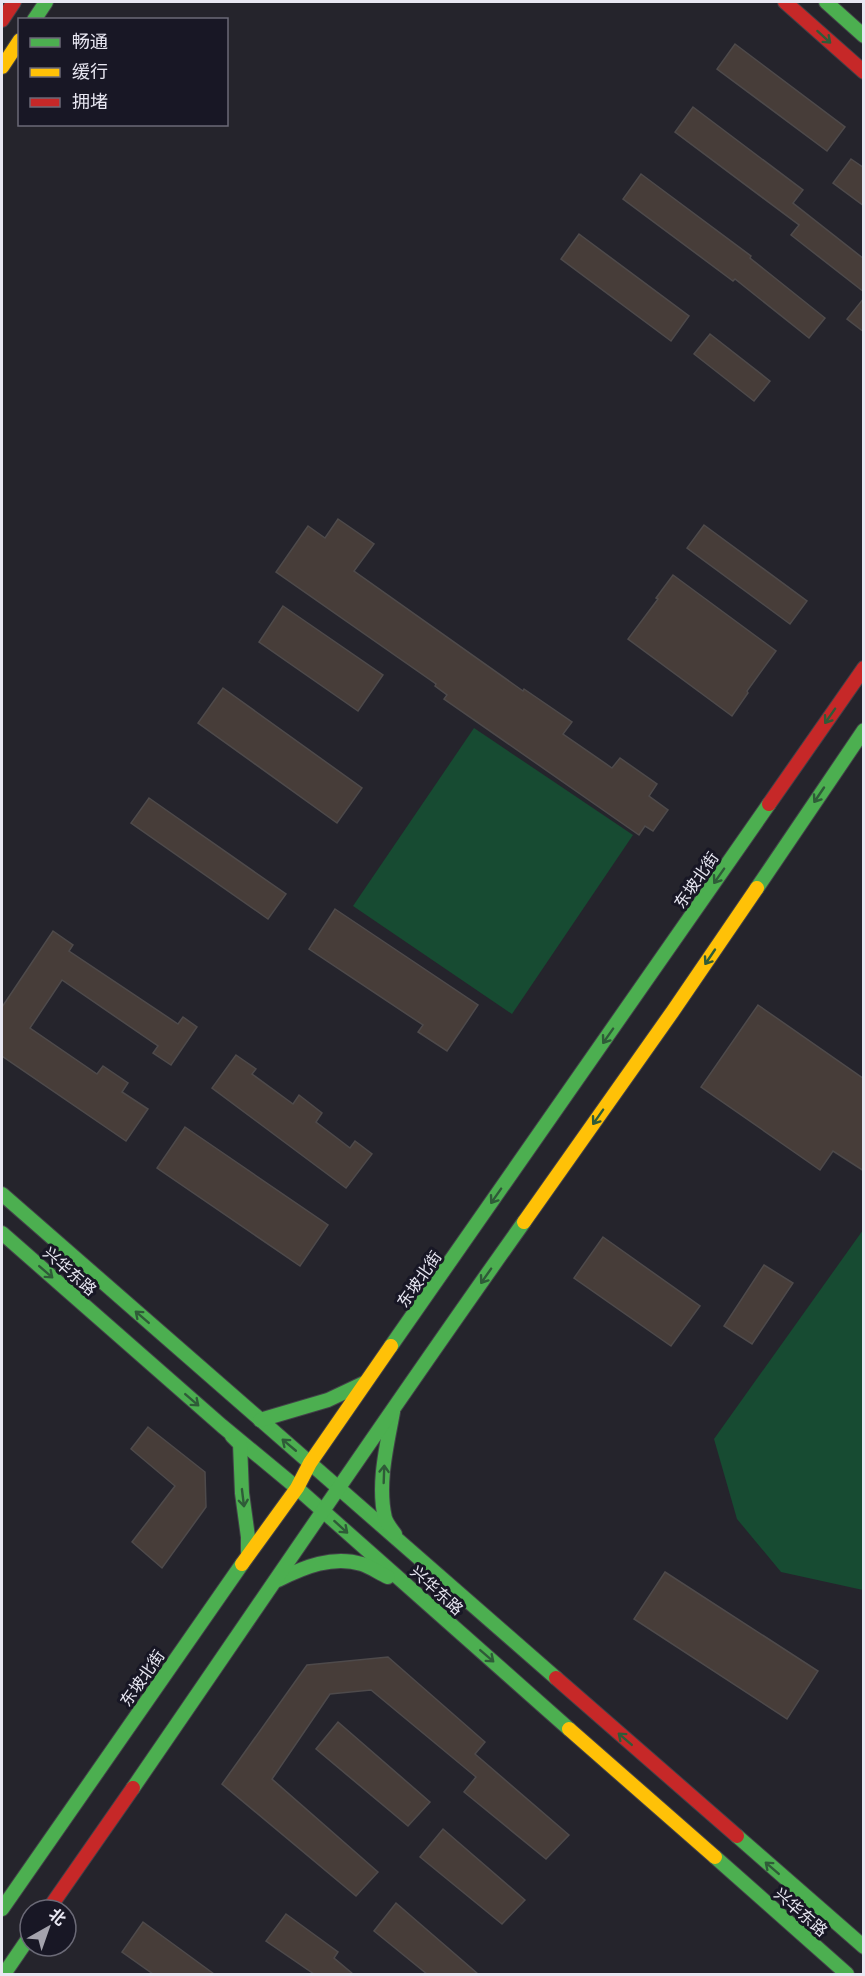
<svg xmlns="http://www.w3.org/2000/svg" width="865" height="1976" font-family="Raleway,'Noto Sans SC',sans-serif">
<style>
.green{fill:#174b32}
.building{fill:#473d39;stroke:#4e4a4b;stroke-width:1.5}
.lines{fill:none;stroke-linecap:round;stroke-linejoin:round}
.fast-casing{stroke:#424148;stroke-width:16}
.slow-casing{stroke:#424148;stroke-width:16}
.jam-casing{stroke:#424148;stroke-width:16}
.fast{stroke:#4caf50;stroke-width:14}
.slow{stroke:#ffc107;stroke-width:14}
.jam{stroke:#c62828;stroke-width:14}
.oneway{stroke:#2f5b38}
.labels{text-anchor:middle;stroke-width:6;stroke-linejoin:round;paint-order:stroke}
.street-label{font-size:16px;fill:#e8e7f2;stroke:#181725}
</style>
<rect width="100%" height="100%" fill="#25242c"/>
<g class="green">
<polygon points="474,728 633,835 512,1014 353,906"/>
<polygon points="863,1230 863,1590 781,1572 737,1519 714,1439"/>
</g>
<g class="building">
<polygon points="735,44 845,127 827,151 717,69"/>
<polygon points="693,107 803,190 793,203 864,259 864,292 791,235 799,225 675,132"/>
<polygon points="851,159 864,168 864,206 833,183"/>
<polygon points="641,174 751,256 750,258 825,318 809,338 735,279 733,281 623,199"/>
<polygon points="579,234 689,316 671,341 561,259"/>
<polygon points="864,298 864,332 847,319"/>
<polygon points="710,334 770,381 754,401 694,354"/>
<polygon points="338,519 374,544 354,571 523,691 524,689 572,722 563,734 612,768 620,758 657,784 649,796 668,810 653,831 645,826 639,835 444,699 447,695 435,686 436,684 276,572 308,526 325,538"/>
<polygon points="704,525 807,601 790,624 687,548"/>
<polygon points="673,575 776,651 747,691 748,693 732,716 628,639 658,599 656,598"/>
<polygon points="283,606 383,675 358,711 259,642"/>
<polygon points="223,688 362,788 337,823 198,723"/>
<polygon points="149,798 286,894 268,919 131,823"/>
<polygon points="335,909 478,1005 447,1051 418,1032 423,1025 309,949"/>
<polygon points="53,931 73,945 69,951 178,1024 183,1017 197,1027 171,1065 153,1053 158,1046 62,980 30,1028 97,1074 103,1066 128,1083 122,1092 148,1109 126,1141 2,1056 2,1007"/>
<polygon points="758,1005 864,1079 864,1171 833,1151 820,1170 701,1087"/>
<polygon points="236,1055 256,1069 252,1074 293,1104 299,1095 322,1113 316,1122 350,1148 355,1141 372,1154 346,1188 212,1088"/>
<polygon points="185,1127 328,1225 300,1266 157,1168"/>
<polygon points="603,1237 700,1306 671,1346 574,1278"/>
<polygon points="764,1265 793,1283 752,1344 724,1326"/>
<polygon points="148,1427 205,1472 206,1507 162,1568 132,1542 175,1486 131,1449"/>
<polygon points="665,1572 818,1671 787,1719 634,1619"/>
<polygon points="388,1657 485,1742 475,1754 569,1835 546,1859 464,1792 476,1777 371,1690 330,1694 272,1779 378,1872 356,1896 222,1784 307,1665"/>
<polygon points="338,1722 430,1802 408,1826 316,1749"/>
<polygon points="443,1829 525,1900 502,1924 420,1857"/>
<polygon points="396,1903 478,1974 427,1974 374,1931"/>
<polygon points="286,1914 338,1952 334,1958 353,1974 314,1974 266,1941"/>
<polygon points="143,1922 214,1974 153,1974 122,1952"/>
</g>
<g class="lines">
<g class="fast-casing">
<g id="fast">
<polyline points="826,2 864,36"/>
<polyline points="34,20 46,2"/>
<polyline points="757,888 864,730"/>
<polyline points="2,1194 556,1678"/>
<polyline points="2,1233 222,1426 297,1488 569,1729"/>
<polyline points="391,1346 769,804"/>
<path d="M 393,1412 C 387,1445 377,1484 385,1518 C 387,1524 391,1529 395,1534"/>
<polyline points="260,1420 328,1400 364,1383"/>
<polyline points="232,1436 240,1444 242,1493 248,1537 248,1555"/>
<path d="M 278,1580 C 304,1567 333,1555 362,1564 C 371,1567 379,1573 388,1577"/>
<path d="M 133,1788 C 263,1599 391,1409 524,1222"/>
<polyline points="737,1836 864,1947"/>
<polyline points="715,1857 847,1974"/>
<polyline points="2,1909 242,1564"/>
<polyline points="4,1974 30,1936"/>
</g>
</g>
<g class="slow-casing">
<g id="slow">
<polyline points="2,67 20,40"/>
<polyline points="524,1222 673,1011 757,888"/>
<polyline points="242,1564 297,1488 310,1463 391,1346"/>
<polyline points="569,1729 715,1857"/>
</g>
</g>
<g class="jam-casing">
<g id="jam">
<polyline points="785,2 864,72"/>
<polyline points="2,20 14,2"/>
<polyline points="769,804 864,668"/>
<polyline points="556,1678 737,1836"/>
<polyline points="48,1910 133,1788"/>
</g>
</g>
<use href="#fast" class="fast"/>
<use href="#slow" class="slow"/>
<use href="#jam" class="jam"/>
</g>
<defs><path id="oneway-shaft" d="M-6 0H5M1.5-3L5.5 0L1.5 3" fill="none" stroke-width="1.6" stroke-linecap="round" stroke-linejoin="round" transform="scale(1.5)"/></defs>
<g class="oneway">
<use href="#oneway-shaft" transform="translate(824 37) rotate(42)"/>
<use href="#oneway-shaft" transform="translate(830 716) rotate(125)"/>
<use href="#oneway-shaft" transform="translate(819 795) rotate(124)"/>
<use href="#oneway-shaft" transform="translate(719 876) rotate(125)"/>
<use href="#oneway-shaft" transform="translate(710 957) rotate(124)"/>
<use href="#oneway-shaft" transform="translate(608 1036) rotate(125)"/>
<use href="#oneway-shaft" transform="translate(598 1117) rotate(125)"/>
<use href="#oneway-shaft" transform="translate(496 1196) rotate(125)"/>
<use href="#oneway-shaft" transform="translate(46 1272) rotate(41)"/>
<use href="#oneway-shaft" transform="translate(486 1276) rotate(125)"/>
<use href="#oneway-shaft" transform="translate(142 1317) rotate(-139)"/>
<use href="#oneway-shaft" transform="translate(192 1400) rotate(41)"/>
<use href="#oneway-shaft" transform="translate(289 1445) rotate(-140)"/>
<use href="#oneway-shaft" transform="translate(384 1474) rotate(-88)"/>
<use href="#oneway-shaft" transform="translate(243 1498) rotate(83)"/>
<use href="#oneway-shaft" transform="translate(341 1527) rotate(42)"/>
<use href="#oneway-shaft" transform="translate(487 1656) rotate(41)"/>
<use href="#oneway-shaft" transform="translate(625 1739) rotate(-139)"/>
<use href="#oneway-shaft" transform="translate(772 1868) rotate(-139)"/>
</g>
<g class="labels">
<g class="street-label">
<text transform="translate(696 880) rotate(-55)" y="6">东坡北街</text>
<text transform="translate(70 1271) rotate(41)" y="6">兴华东路</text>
<text transform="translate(419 1279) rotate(-55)" y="6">东坡北街</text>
<text transform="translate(437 1590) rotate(42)" y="6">兴华东路</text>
<text transform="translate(142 1678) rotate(-55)" y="6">东坡北街</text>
<text transform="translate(801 1912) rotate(41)" y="6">兴华东路</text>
</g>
</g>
<rect width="865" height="1976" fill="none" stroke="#e8e7f2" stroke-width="6"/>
<rect x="18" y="18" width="210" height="108" fill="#181725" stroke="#6b6a77" stroke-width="1.5"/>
<rect x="30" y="38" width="30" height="9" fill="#4caf50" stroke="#6b6a77" stroke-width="1.5"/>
<text x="72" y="48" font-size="18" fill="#e8e7f2">畅通</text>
<rect x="30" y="68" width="30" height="9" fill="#ffc107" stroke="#6b6a77" stroke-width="1.5"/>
<text x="72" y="78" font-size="18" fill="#e8e7f2">缓行</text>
<rect x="30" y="98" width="30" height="9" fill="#c62828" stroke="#6b6a77" stroke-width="1.5"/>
<text x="72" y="108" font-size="18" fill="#e8e7f2">拥堵</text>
<g transform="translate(48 1928) rotate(40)"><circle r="28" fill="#181725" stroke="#6b6a77" stroke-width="1.5"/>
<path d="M0-4.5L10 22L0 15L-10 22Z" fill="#a4a3ad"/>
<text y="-9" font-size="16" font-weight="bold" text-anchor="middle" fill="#e8e7f2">北</text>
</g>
</svg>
